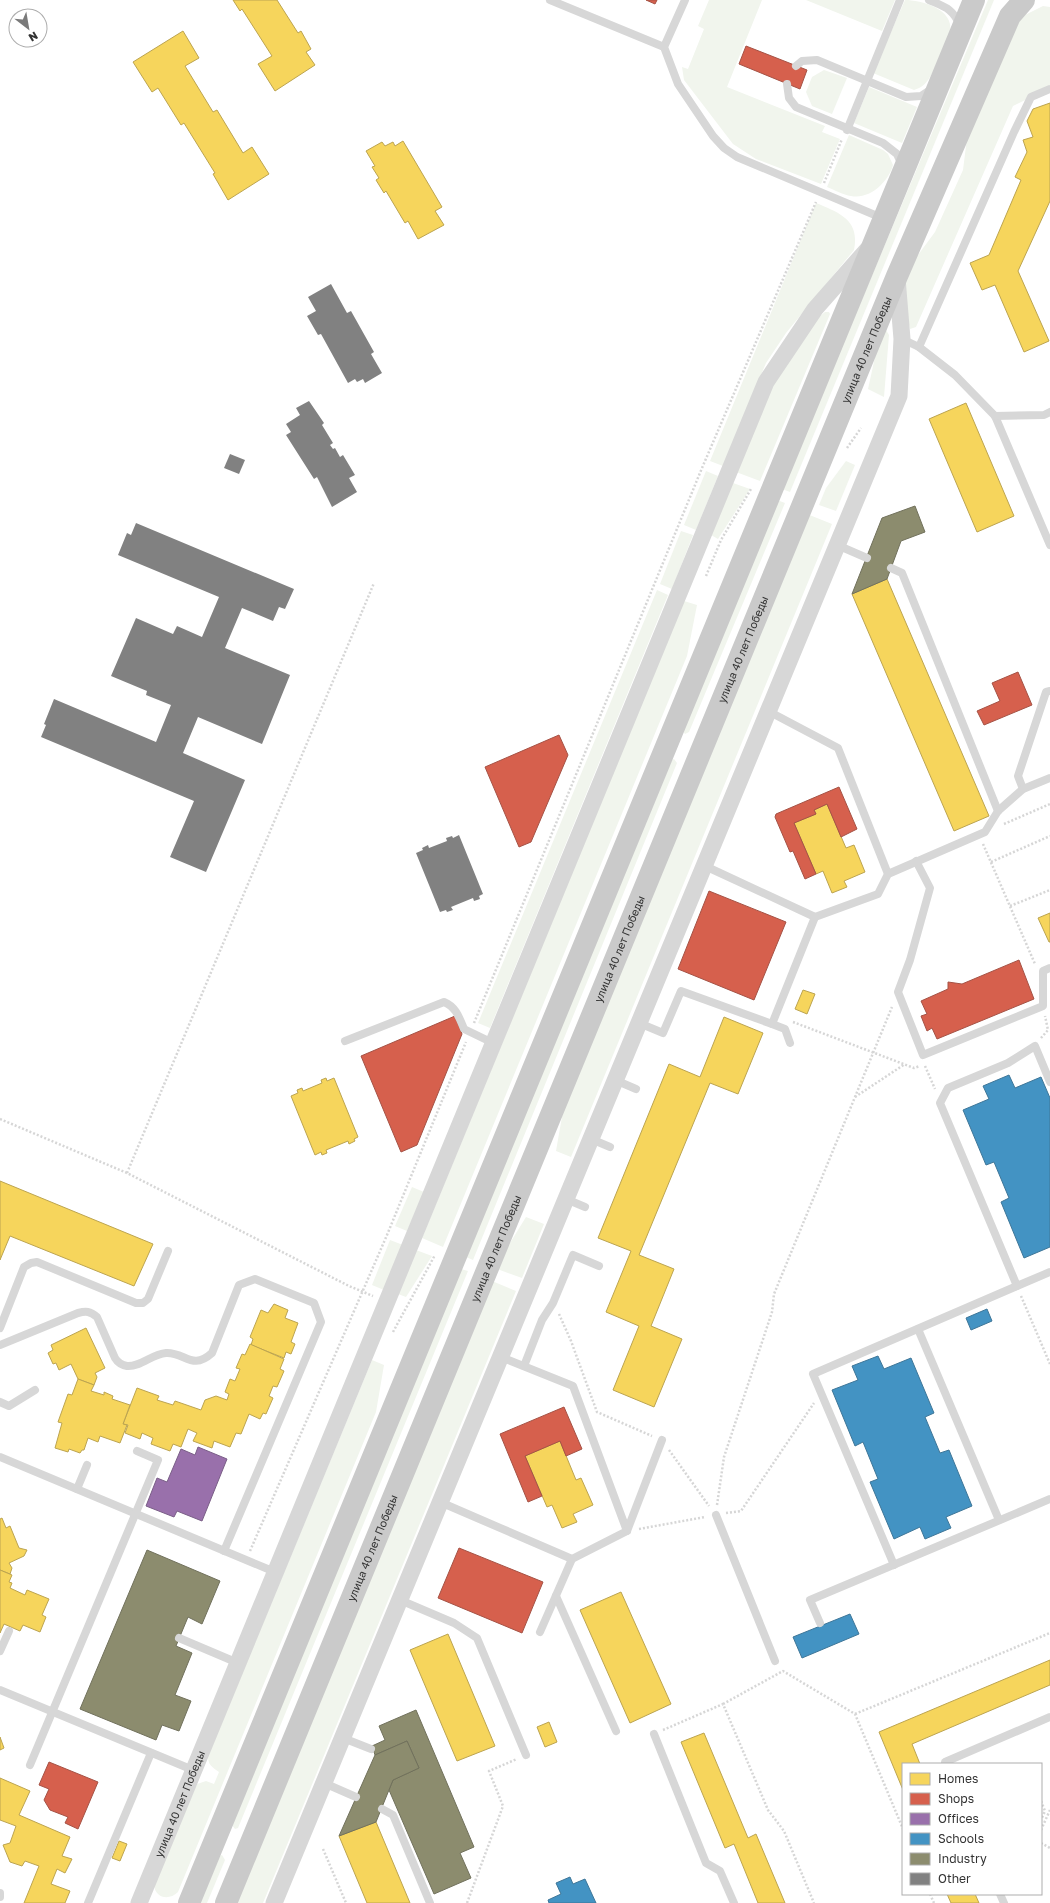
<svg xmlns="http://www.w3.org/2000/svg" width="1050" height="1903" font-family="'Golos Text',sans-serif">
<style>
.green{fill:#f1f5ed}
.homes{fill:#f6d55c;stroke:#bca450}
.shops{fill:#d6604d;stroke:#a55245}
.offices{fill:#9970ab;stroke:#7a5e87}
.schools{fill:#4393c3;stroke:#3e7698}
.industry{fill:#8c8c6e;stroke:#71715c}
.building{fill:#818181}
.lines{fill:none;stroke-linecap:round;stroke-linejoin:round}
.path{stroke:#d6d6d6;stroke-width:2.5;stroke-dasharray:2 2;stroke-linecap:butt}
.lane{stroke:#d7d7d7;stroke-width:8}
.street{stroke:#d7d7d7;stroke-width:17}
.primary{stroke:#cacaca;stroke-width:22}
.labels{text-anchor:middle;stroke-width:4;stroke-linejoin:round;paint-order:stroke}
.street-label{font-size:11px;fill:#333;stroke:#fff}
</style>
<rect width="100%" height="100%" fill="#fff"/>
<g class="green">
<polygon points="709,0 762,0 727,87 825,126 822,132 840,139 821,184 756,159 733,144 684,80 682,67 688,69 704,29 698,26"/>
<polygon points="806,0 895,0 882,31"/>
<path d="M 905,0 C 921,0 954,9 950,31 C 948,40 942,49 939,57 C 933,71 929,86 914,90 L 873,73 Z"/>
<polygon points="988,0 994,0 790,492 782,489"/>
<polygon points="1043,6 1050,7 1050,88 1013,106 916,327 910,329 901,288 915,259 935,232 963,170 968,130 1010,31 1023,16"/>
<polygon points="824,70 847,78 832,114 812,106 806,92 812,77"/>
<polygon points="869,87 917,107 902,143 854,123"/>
<path d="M 849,135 L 883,150 L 888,154 L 893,165 C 889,181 870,200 851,196 C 843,195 835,190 827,187 Z"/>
<path d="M 816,203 C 840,213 860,220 854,250 L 786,333 L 766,363 L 723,466 L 710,461 Z"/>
<polygon points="825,312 829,312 830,314 760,481 736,472 772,385 819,317"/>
<polygon points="886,330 889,335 884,397 868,389 877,348"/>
<polygon points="846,461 855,465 836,511 819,505 826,488"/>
<polygon points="706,471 718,476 696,530 684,525"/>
<polygon points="733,483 750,489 718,539 711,535"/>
<polygon points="777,500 785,503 689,732 685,734 683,731"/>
<polygon points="807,514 832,524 571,1157 556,1151 563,1111"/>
<polygon points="681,531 693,535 672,589 660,584"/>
<polygon points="657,590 668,595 490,1028 478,1023"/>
<polygon points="684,601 697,605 687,656 443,1247 422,1238"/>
<polygon points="674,759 677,763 473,1260 466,1257 672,760"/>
<polygon points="412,1187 424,1192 407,1231 395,1226"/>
<polygon points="526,1217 544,1224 522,1278 497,1269 505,1251"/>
<polygon points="390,1240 403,1245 384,1290 372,1285"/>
<polygon points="416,1250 432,1256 406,1297 398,1294"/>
<polygon points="461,1269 468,1271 238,1828 235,1829 232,1825"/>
<polygon points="492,1281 516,1291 263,1903 235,1903"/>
<path d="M 372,1360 L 384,1365 L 376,1412 L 178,1892 C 169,1901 155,1898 154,1885 L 197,1784 L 206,1781 L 214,1784 L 219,1772 C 212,1767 208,1765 208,1756 Z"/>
<polygon points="222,1855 225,1860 207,1903 200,1903 220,1856"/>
</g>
<g class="homes">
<polygon points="233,0 277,0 298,33 301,31 311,49 306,52 315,65 275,91 258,64 272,56 242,9 240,11"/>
<polygon points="183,31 199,58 185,66 213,112 217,110 243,153 252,147 269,174 228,200 213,174 215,173 184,123 181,125 158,88 152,92 133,62"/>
<polygon points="1050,103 1050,201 1018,271 1049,341 1024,352 995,285 982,290 970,263 989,255 1021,180 1015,177 1027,152 1023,140 1033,137 1027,121 1033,109"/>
<polygon points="403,141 442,207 435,211 444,225 418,239 408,221 405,223 386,191 384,193 376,180 379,178 372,167 375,166 366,151 382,142 385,146 393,142 395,146"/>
<polygon points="966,403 1014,516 977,532 929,419"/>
<polygon points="887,579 989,816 954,831 852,594"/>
<polygon points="827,804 846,848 854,845 865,872 844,881 847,887 832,893 823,871 816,874 794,823 816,814 814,810"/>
<polygon points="1050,913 1050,942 1049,942 1038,918"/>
<polygon points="803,990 815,994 807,1014 795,1009"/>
<polygon points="724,1017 763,1033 738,1094 710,1083 639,1255 674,1269 651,1326 682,1339 654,1407 613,1390 639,1326 606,1312 631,1251 598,1238 669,1064 700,1077"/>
<polygon points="326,1078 327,1081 334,1078 358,1137 354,1139 355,1141 349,1144 348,1141 326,1150 327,1153 322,1155 321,1152 315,1155 291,1096 298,1093 297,1090 302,1088 303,1091 322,1083 321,1080"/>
<polygon points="0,1181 153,1244 134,1286 10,1236 0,1260"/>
<polygon points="274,1304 288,1310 285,1318 298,1323 291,1342 295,1344 291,1354 286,1352 284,1358 251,1345 253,1339 250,1337 261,1310 268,1313"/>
<polygon points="86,1328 105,1368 95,1373 97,1377 94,1385 78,1379 71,1364 59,1370 56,1363 53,1364 48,1353 53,1350 51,1345"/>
<polygon points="250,1344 284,1359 280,1369 284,1371 277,1387 273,1386 269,1396 273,1398 266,1414 263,1413 260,1419 249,1414 241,1434 236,1433 230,1447 214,1441 212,1448 193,1441 197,1433 188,1429 181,1447 173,1444 170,1451 151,1444 153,1438 142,1433 140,1439 125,1433 128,1425 123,1424 137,1388 159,1396 157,1400 173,1405 175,1401 201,1410 205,1400 216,1396 227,1400 229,1394 225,1392 230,1379 235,1381 240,1369 236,1368 242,1354 245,1355"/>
<polygon points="78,1379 94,1385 91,1391 104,1395 104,1392 113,1396 112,1399 130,1405 123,1424 127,1425 120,1443 100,1436 98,1442 88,1438 84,1450 82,1450 80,1453 69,1449 68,1452 55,1448 62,1423 58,1422 68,1394 72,1395"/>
<polygon points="560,1441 576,1480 581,1478 593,1505 573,1514 577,1522 562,1528 552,1505 547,1507 525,1456"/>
<polygon points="2,1518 6,1528 10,1526 19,1548 27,1550 24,1556 9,1563 12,1568 10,1574 0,1570 0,1519"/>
<polygon points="0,1570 12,1575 9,1582 12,1583 10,1588 25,1595 27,1590 49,1599 42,1615 46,1617 40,1632 23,1625 20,1631 4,1624 0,1633"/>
<polygon points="621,1592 671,1704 630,1723 580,1610"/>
<polygon points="448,1634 495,1746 457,1761 410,1650"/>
<polygon points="1050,1660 1050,1685 912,1744 920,1764 903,1764 903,1790 879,1732"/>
<polygon points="549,1722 557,1742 545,1747 537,1727"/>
<polygon points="704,1733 748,1838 756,1834 785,1903 758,1903 734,1844 725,1848 681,1742"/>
<polygon points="0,1737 4,1748 0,1750"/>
<polygon points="0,1778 30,1791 19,1815 70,1837 62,1856 72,1859 65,1873 57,1869 51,1884 70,1891 65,1903 24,1903 39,1866 25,1861 22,1866 10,1862 3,1845 10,1843 16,1826 0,1820"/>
<polygon points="376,1822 410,1903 367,1903 339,1836"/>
<polygon points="119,1841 127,1844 120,1861 112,1858"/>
<polygon points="947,1894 975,1894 979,1903 951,1903"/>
</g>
<g class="shops">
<polygon points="646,0 657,0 655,4"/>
<polygon points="746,46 807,70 800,89 739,64"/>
<polygon points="1018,672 1032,705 984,725 977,711 1000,701 992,683"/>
<polygon points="559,735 568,755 531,842 519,847 485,767"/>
<polygon points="839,787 857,829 841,837 827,804 814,810 816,814 794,823 816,874 805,879 793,851 790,852 775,817 776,814"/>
<polygon points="709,891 786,922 754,1000 678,969"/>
<polygon points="1019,960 1034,999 937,1039 932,1028 927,1031 921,1016 927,1014 921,1001 948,989 948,982 962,984"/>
<polygon points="455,1016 462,1034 417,1145 401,1152 361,1056"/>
<polygon points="564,1407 582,1449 566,1456 560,1441 525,1456 542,1496 528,1502 500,1434"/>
<polygon points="459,1548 543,1582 522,1633 438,1598"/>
<polygon points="49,1762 98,1782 78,1829 65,1823 68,1817 50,1810 44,1800 49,1789 39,1785"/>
</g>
<polygon class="offices" points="198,1447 227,1459 202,1521 177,1511 174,1517 146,1506 157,1478 167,1482 181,1449 195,1455"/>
<g class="schools">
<polygon points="1009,1075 1015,1088 1041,1077 1050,1098 1050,1247 1024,1258 1001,1202 1009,1198 994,1162 986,1165 963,1110 989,1099 983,1086"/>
<polygon points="987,1309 992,1321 971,1330 966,1318"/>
<polygon points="878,1356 884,1369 911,1358 934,1413 925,1417 940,1453 949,1450 972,1506 946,1517 951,1528 925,1539 920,1527 894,1539 870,1482 878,1479 863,1442 855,1446 832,1390 858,1380 852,1366"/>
<polygon points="850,1614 859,1634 802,1658 793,1637"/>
<polygon points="570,1877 573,1884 585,1879 596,1903 549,1903 548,1900 561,1894 556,1883"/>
</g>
<g class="industry">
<polygon points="915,506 925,532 901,541 887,579 852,594 882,518"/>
<polygon points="147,1550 220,1581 202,1624 188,1617 176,1646 192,1653 175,1695 191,1701 179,1731 162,1725 156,1740 80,1709"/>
<polygon points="416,1710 474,1847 460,1853 471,1878 434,1894 389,1790 393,1780 419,1768 407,1741 375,1755 372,1746 385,1740 379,1726"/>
<polygon points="407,1741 419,1768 393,1780 376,1822 339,1836 375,1755"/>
</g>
<g class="building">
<polygon points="331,284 347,313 351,311 374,352 371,354 382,373 365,383 363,379 357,382 355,379 348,383 321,334 318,335 307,316 316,311 308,297"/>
<polygon points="309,401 324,423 322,425 333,443 330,445 333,449 335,448 340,457 343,455 355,475 349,478 357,492 332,507 317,477 314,479 286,435 291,432 286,424 300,415 296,408"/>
<polygon points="230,454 245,460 239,474 224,468"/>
<polygon points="136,523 294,589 285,609 279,607 273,621 242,608 225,648 290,675 262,744 198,717 183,753 245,780 206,872 170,857 194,801 41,737 46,725 44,724 54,699 156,742 171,705 146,695 147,691 111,676 136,618 173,634 177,626 202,637 219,597 118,555 127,533 131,535"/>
<polygon points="459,835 483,894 479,896 480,899 474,901 473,898 451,907 453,910 447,912 446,910 440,912 416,853 423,850 422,848 428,845 429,848 447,841 446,838 452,836 453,838"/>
</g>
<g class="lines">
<g class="path">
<polyline points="824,183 842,139"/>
<polyline points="847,448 861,428"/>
<polyline points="706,576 721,540 751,489"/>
<polyline points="1004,824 1050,804"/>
<polyline points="983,844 1035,964"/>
<polyline points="991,862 1050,836"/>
<polyline points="1010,906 1050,890"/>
<polyline points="793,1022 914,1068 920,1066"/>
<polyline points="474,1023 702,468 816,202"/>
<polyline points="1041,1038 1048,1030 1045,1016"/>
<polyline points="925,1066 935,1089"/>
<polyline points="855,1097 905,1064"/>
<polyline points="0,1119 127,1173 349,1286 373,1296"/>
<polyline points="127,1173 374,583"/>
<polyline points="1021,1296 1050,1364"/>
<polyline points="559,1314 571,1341 597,1412 652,1436"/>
<polyline points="393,1332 435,1255"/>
<polyline points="669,1450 709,1506"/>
<polyline points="717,1505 724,1457 772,1312 774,1294 892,1007"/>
<polyline points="726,1513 741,1511 814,1403"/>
<polyline points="639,1529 705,1517"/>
<polyline points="250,1551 387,1235 466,1042"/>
<polyline points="723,1704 783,1671 855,1714 903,1829"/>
<polyline points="855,1714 1050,1633"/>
<polyline points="663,1730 723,1704 768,1810 784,1831 814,1903"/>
<polyline points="1041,1801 1045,1811 1041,1820"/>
<polyline points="1041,1830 1050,1810"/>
<polyline points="1041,1843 1050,1848"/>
<polyline points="323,1849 346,1903"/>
<polyline points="930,1894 934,1903"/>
<polyline points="467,1903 503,1806 489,1771 517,1759"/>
</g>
<g class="lane">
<polyline points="550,0 664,47"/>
<polyline points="685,0 664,47 678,84 713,136 724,148 737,157 882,218"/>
<path d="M 929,0 C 945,7 952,8 960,25"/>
<polyline points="796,66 802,61 817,60 906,97 921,96 933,88"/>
<polyline points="787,84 789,98 796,107 883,143 897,154 902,165"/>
<polyline points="847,130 900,0"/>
<polyline points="902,339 919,347 955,375 995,416 1050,545"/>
<polyline points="919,347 1014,132 1031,97 1050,89"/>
<polyline points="995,416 1044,415 1050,412"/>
<polyline points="837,545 867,558"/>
<polyline points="891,568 902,573 998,811"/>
<polyline points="768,711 838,748 888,874"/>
<polyline points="1023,789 1018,776 1046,692 1050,691"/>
<polyline points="916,861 930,888 910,960 898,992 923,1055 1043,1006 1043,971 1050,968"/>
<polyline points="705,866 815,917 878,894 888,874 985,832 998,811 1023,789 1050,778"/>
<polyline points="639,1023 663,1033 681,991 772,1024"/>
<path d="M 345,1041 L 444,1002 C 456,1007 459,1017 464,1029 L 493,1043"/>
<polyline points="790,1043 785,1029 772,1024 815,917"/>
<polyline points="615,1080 636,1089"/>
<polyline points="1050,1082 1035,1046 1008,1063 948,1088 940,1103 1017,1286 1050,1272"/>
<polyline points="591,1139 610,1147"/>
<polyline points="566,1199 585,1207"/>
<polyline points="0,1328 24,1267 31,1263 37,1262 136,1303 143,1303 148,1299 168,1251"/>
<polyline points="918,1329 999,1520"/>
<path d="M 0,1345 L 78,1313 C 86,1311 90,1311 97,1317 L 115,1358 C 118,1363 121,1365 127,1366 C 141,1367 152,1354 166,1353 C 185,1352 192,1371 212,1353 L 239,1285 L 255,1279 L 314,1303 L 321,1322 L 224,1551"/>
<polyline points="501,1357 573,1386 627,1531"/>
<polyline points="524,1366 542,1320 553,1303 573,1255 599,1266"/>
<polyline points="0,1402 9,1406 35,1390"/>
<polyline points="0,1457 275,1572"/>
<polyline points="77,1489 87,1465"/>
<polyline points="440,1502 572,1559"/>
<polyline points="716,1515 775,1661"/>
<polyline points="894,1565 813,1374 1017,1286"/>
<polyline points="556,1596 616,1731"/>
<polyline points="400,1600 454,1623 477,1638 526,1755"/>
<polyline points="820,1623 810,1600 1050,1499"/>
<polyline points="540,1632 572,1559 627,1531 662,1440"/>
<polyline points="179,1638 238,1663"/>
<polyline points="0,1651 9,1631"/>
<polyline points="0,1690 193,1770"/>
<polyline points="654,1734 706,1863 720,1871 734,1903"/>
<polyline points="343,1738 371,1749"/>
<polyline points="945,1764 945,1762 1050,1717"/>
<polyline points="30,1765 158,1460 137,1451"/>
<polyline points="324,1783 356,1797"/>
<polyline points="382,1809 393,1815 430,1903"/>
<polyline points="0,1893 0,1897"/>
<polyline points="1000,1894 1004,1903"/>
<polyline points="88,1903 151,1753"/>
</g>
<g class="street">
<path id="s1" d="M 139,1903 L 766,382 L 815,309 L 867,250"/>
<polyline points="274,1903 899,396 902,339 897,278"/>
</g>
<g class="primary">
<polyline points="189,1903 974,0"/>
<path id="s2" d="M 226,1903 L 897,276 L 1010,16 L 1024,0"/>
</g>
</g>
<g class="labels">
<g class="street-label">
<text dy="4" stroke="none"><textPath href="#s2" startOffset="1680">улица 40 лет Победы</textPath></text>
<text dy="4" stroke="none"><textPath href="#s2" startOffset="1356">улица 40 лет Победы</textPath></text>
<text dy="4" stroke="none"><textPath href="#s2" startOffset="1032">улица 40 лет Победы</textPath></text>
<text dy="4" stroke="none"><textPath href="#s2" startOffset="708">улица 40 лет Победы</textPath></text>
<text dy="4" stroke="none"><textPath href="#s2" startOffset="384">улица 40 лет Победы</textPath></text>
<text dy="4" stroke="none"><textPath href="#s1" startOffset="107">улица 40 лет Победы</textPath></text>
</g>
</g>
<rect x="902" y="1763" width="140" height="132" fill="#ffffff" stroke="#adadad"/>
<rect x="910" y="1773" width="20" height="12" fill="#f6d55c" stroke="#adadad"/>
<text x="938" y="1783" font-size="12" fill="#333333">Homes</text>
<rect x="910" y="1793" width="20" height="12" fill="#d6604d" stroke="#adadad"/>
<text x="938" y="1803" font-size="12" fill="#333333">Shops</text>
<rect x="910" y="1813" width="20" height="12" fill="#9970ab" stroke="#adadad"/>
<text x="938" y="1823" font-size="12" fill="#333333">Offices</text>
<rect x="910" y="1833" width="20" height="12" fill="#4393c3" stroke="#adadad"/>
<text x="938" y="1843" font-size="12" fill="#333333">Schools</text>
<rect x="910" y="1853" width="20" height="12" fill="#8c8c6e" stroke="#adadad"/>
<text x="938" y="1863" font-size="12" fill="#333333">Industry</text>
<rect x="910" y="1873" width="20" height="12" fill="#818181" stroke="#adadad"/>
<text x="938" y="1883" font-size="12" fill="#333333">Other</text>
<g transform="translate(28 28) rotate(149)"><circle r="19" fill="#ffffff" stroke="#adadad"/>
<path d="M0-3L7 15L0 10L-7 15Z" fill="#7a7a7a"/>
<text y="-6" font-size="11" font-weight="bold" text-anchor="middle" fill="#333333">N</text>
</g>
</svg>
